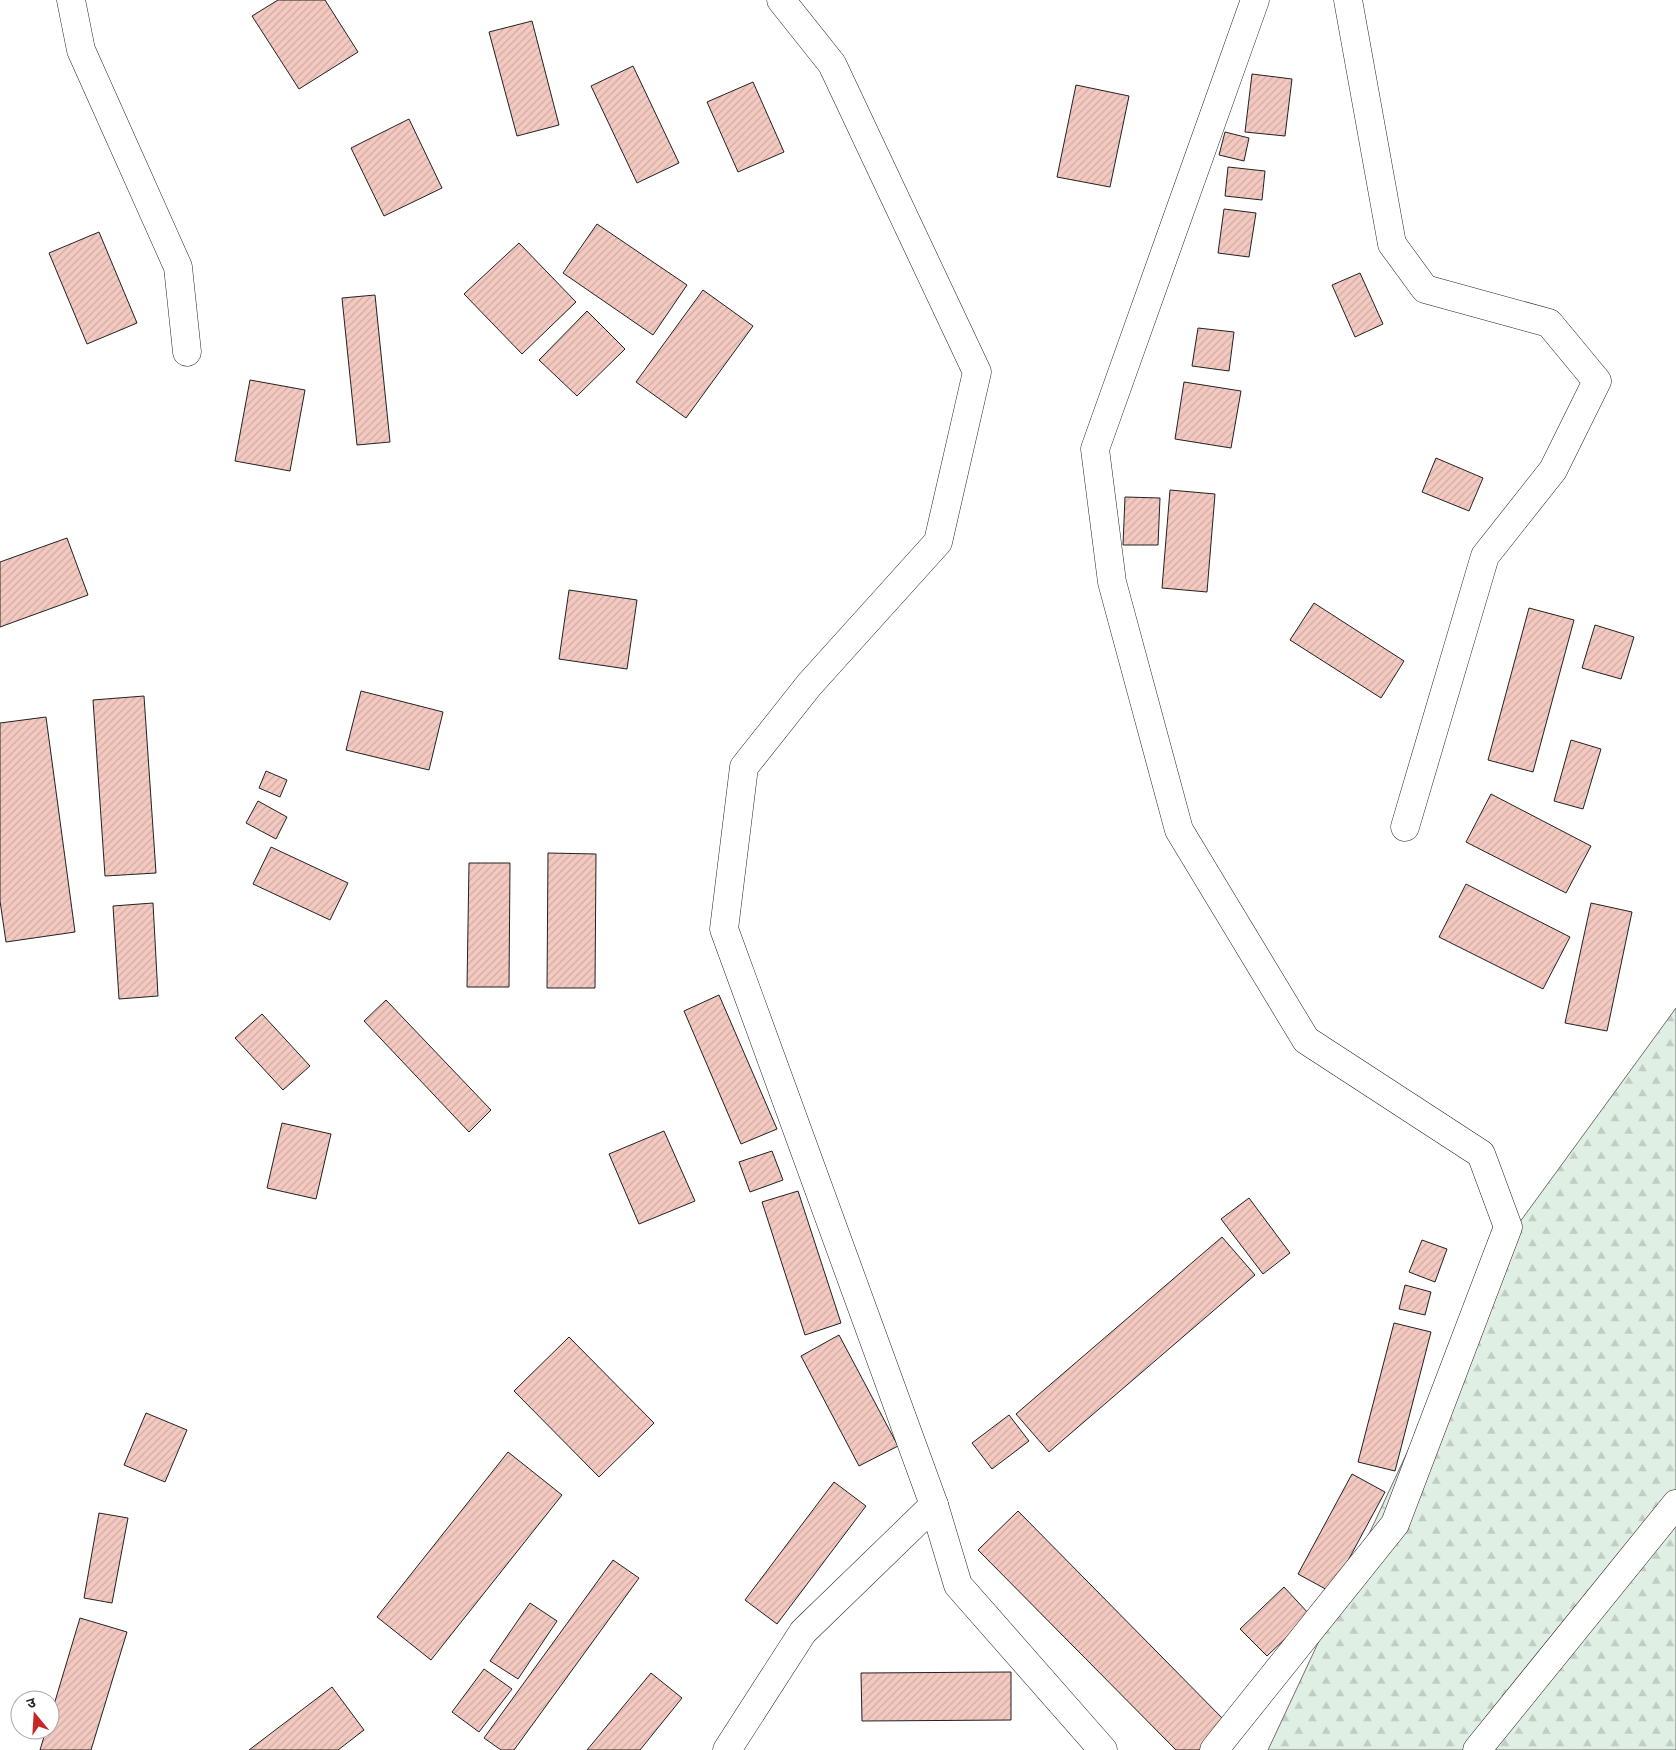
<svg xmlns="http://www.w3.org/2000/svg" width="1676" height="1750" font-family="Signika,'Noto Sans Devanagari',sans-serif">
<style>
.forest{fill:url(#forest-firs);stroke:#6f6f6f}
.building{fill:url(#building-hatch);stroke:#222}
.lines{fill:none;stroke-linecap:round;stroke-linejoin:round}
.street-casing{stroke:#222;stroke-width:29}
.street{stroke:#fff;stroke-width:28}
</style>
<defs>
<pattern id="forest-firs" width="22" height="20" patternUnits="userSpaceOnUse" patternTransform="scale(1.25)"><rect width="22" height="20" fill="#e0efe3"/><path d="M5 1l3.5 6h-7zM16 11l3.5 6h-7z" fill="#c0cdc2"/></pattern>
<pattern id="building-hatch" width="6" height="6" patternUnits="userSpaceOnUse" patternTransform="scale(1.25)"><rect width="6" height="6" fill="#f3c9c0"/><path d="M-1 1l2-2M0 6l6-6M5 7l2-2" fill="none" stroke="#d0aca5"/></pattern>
</defs>
<rect width="100%" height="100%" fill="#fff"/>
<polygon class="forest" points="1676,1008 1676,1750 1268,1750 1506,1241"/>
<g class="building">
<polygon points="278,0 325,0 358,52 299,89 252,16"/>
<polygon points="532,21 559,125 517,136 489,32"/>
<polygon points="633,66 679,163 637,183 591,86"/>
<polygon points="1252,74 1292,79 1285,136 1245,132"/>
<polygon points="753,82 784,152 738,172 707,102"/>
<polygon points="1076,85 1129,96 1110,187 1057,177"/>
<polygon points="409,119 442,188 384,216 351,148"/>
<polygon points="1225,132 1249,138 1244,161 1219,155"/>
<polygon points="1228,167 1265,171 1262,200 1225,196"/>
<polygon points="1224,209 1256,213 1249,257 1218,253"/>
<polygon points="597,224 687,285 653,335 563,273"/>
<polygon points="99,232 137,323 87,344 49,253"/>
<polygon points="519,243 576,302 522,354 464,294"/>
<polygon points="1360,273 1383,324 1355,337 1332,285"/>
<polygon points="703,290 753,326 686,418 636,382"/>
<polygon points="375,295 390,442 357,445 342,298"/>
<polygon points="587,311 625,349 577,396 539,360"/>
<polygon points="1198,328 1234,332 1229,371 1192,366"/>
<polygon points="250,380 305,390 290,471 235,461"/>
<polygon points="1184,382 1241,391 1231,448 1175,439"/>
<polygon points="1436,458 1483,478 1469,511 1422,492"/>
<polygon points="1170,490 1215,494 1207,592 1162,588"/>
<polygon points="1125,497 1160,498 1158,545 1123,545"/>
<polygon points="67,538 88,595 0,627 0,562"/>
<polygon points="569,590 637,600 627,669 559,659"/>
<polygon points="1314,603 1404,661 1381,698 1290,640"/>
<polygon points="1529,608 1574,620 1533,772 1488,760"/>
<polygon points="1595,625 1634,637 1621,679 1582,668"/>
<polygon points="361,691 443,712 429,770 346,750"/>
<polygon points="144,696 156,873 105,876 93,700"/>
<polygon points="46,717 75,932 6,942 0,901 0,723"/>
<polygon points="1571,740 1601,749 1583,809 1554,801"/>
<polygon points="266,771 287,780 280,797 259,788"/>
<polygon points="1491,794 1591,846 1566,893 1466,842"/>
<polygon points="258,801 287,817 276,839 246,823"/>
<polygon points="271,847 348,883 330,920 253,884"/>
<polygon points="548,853 596,854 595,988 547,988"/>
<polygon points="469,863 510,863 509,987 467,987"/>
<polygon points="1466,884 1570,937 1543,989 1439,937"/>
<polygon points="153,903 158,996 119,999 113,906"/>
<polygon points="1591,903 1632,912 1607,1031 1565,1023"/>
<polygon points="719,995 777,1129 741,1144 684,1011"/>
<polygon points="386,1000 491,1110 469,1132 364,1021"/>
<polygon points="262,1014 310,1066 283,1090 235,1038"/>
<polygon points="282,1123 331,1134 316,1199 267,1188"/>
<polygon points="664,1131 695,1201 639,1224 609,1154"/>
<polygon points="772,1151 783,1180 750,1192 739,1162"/>
<polygon points="798,1191 841,1323 805,1335 762,1202"/>
<polygon points="1249,1198 1290,1253 1263,1274 1221,1219"/>
<polygon points="1222,1237 1255,1275 1049,1452 1016,1414"/>
<polygon points="1422,1240 1447,1249 1435,1282 1409,1272"/>
<polygon points="1405,1285 1431,1292 1425,1315 1399,1309"/>
<polygon points="1394,1323 1431,1332 1395,1471 1358,1462"/>
<polygon points="839,1335 898,1446 859,1466 801,1356"/>
<polygon points="569,1337 654,1423 599,1477 514,1391"/>
<polygon points="146,1413 187,1430 165,1482 124,1465"/>
<polygon points="1009,1415 1029,1441 992,1469 972,1443"/>
<polygon points="508,1452 562,1495 431,1660 377,1617"/>
<polygon points="1352,1474 1385,1492 1331,1592 1298,1574"/>
<polygon points="834,1482 866,1506 777,1624 745,1600"/>
<polygon points="1018,1511 1228,1724 1201,1750 1176,1750 978,1550"/>
<polygon points="99,1513 128,1518 112,1603 84,1598"/>
<polygon points="613,1560 639,1578 514,1750 501,1750 484,1738"/>
<polygon points="1284,1587 1310,1615 1267,1656 1240,1629"/>
<polygon points="530,1603 557,1621 518,1679 490,1661"/>
<polygon points="80,1618 127,1632 91,1750 40,1750 46,1730 50,1730 50,1718"/>
<polygon points="484,1669 512,1689 479,1732 452,1712"/>
<polygon points="1011,1672 1011,1720 862,1721 861,1673"/>
<polygon points="651,1673 682,1698 640,1750 587,1750"/>
<polygon points="332,1687 364,1730 338,1750 249,1750"/>
</g>
<g class="lines">
<g class="street-casing">
<g id="street">
<polyline points="71,0 81,50 178,267 187,352"/>
<polyline points="781,0 832,64 977,372 938,542 809,685 744,767 724,929 934,1505 958,1585 1103,1750"/>
<polyline points="1348,0 1392,244 1425,289 1549,323 1597,381 1553,470 1485,556 1405,827"/>
<polyline points="727,1750 803,1632 934,1505"/>
<polyline points="1214,1750 1395,1524 1508,1227 1481,1154 1306,1040 1179,830 1112,582 1095,449 1255,0"/>
<polyline points="1477,1750 1676,1504"/>
</g>
</g>
<use href="#street" class="street"/>
</g>
<g transform="translate(35 1715) rotate(342)"><circle r="24" fill="#ffffff" stroke="#a7a7a7"/>
<path d="M0-4L9 19L0 12L-9 19Z" fill="#c62828"/>
<text y="-8" font-size="14" font-weight="bold" text-anchor="middle" fill="#222222">उ</text>
</g>
</svg>
